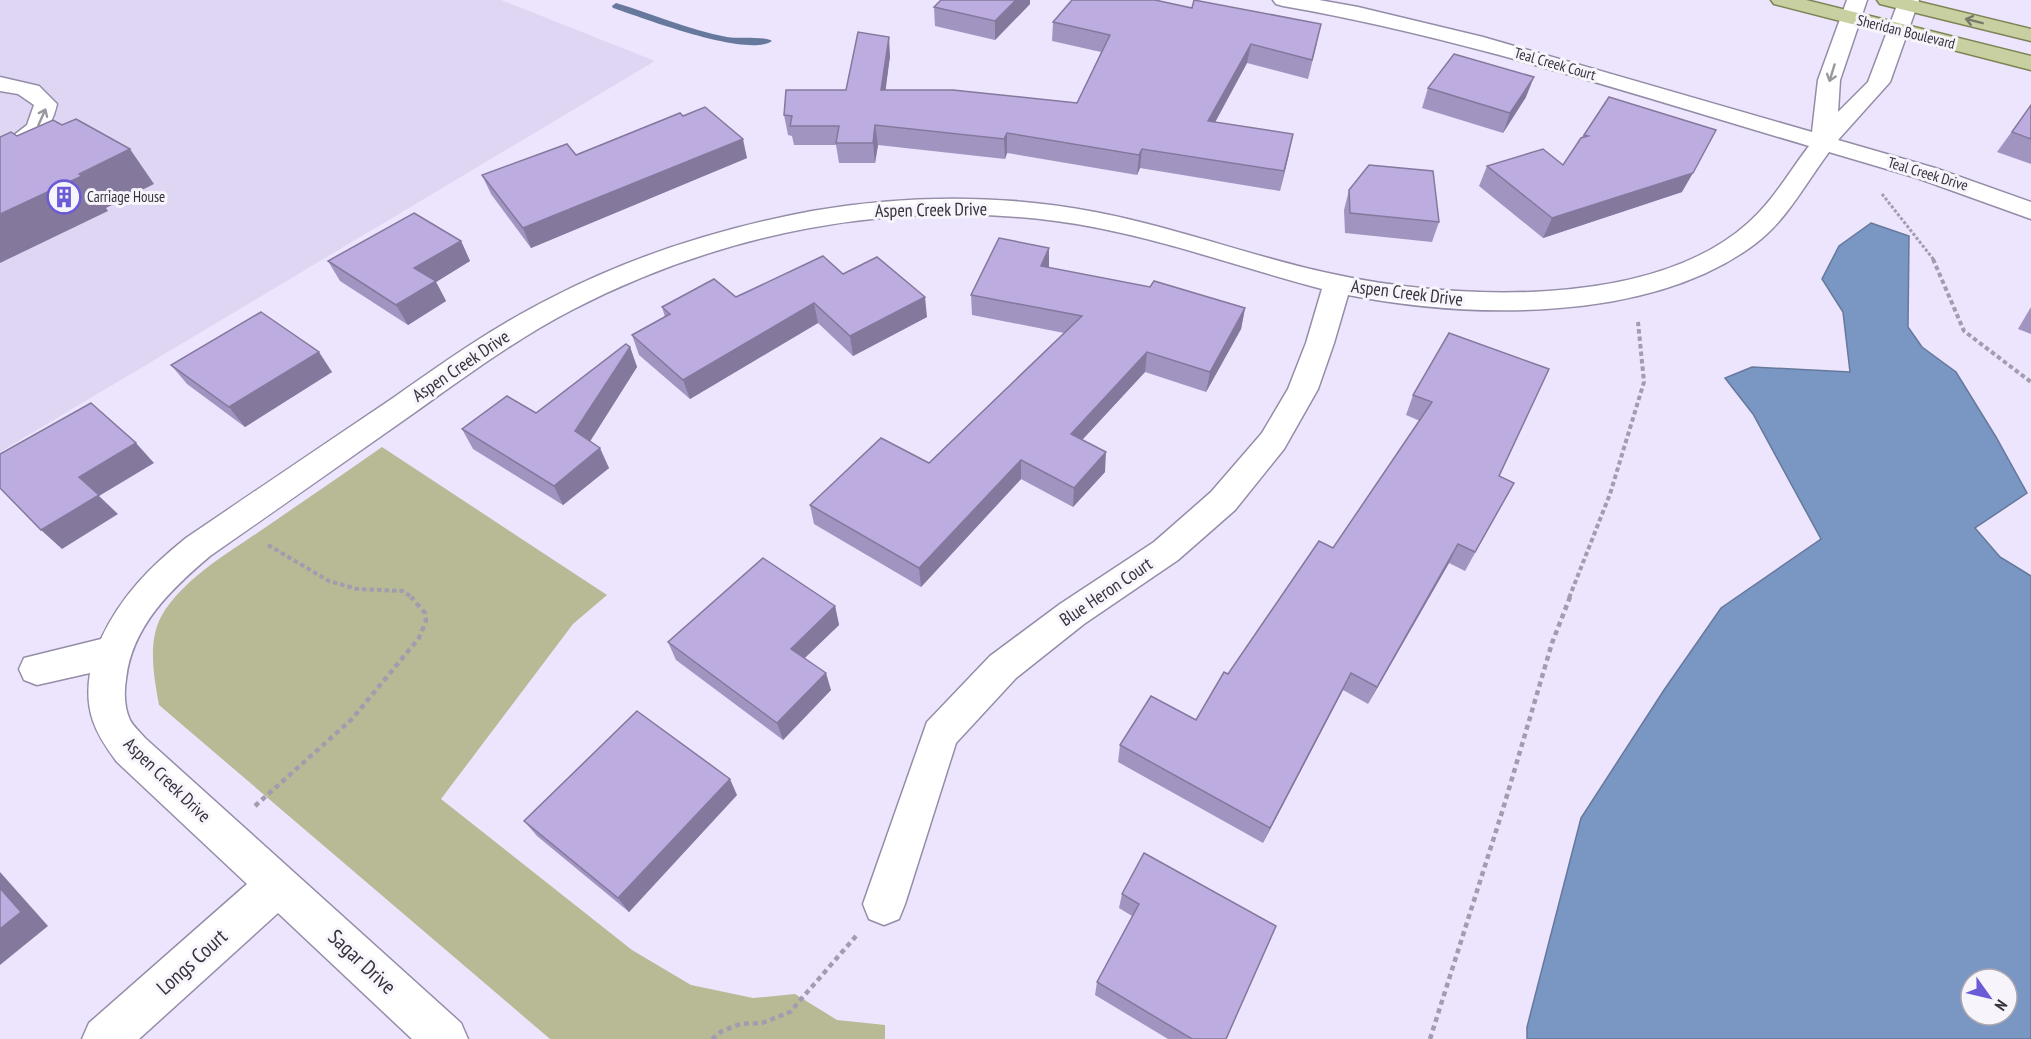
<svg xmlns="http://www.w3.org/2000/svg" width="2031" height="1039" font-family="'PT Sans Narrow',sans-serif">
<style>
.built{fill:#ded6f2}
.green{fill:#b7ba95}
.water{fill:#7a96c3;stroke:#66789b;stroke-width:1.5;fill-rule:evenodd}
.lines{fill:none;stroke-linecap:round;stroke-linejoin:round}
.stream{fill:#66789b;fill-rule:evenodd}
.minor-casing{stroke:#958da8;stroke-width:3}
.primary-casing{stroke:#7e8455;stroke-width:3}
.path-far2{stroke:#a29caf;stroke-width:3;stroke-dasharray:3 2;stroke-linecap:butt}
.path-far1{stroke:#a29caf;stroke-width:4;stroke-dasharray:4.5 3;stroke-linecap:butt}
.path{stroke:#a29caf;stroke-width:4.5;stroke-dasharray:5 4;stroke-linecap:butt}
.minor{fill:#fff;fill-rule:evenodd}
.primary{fill:#c8d0a1;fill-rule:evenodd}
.wall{fill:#a294c1}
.shaded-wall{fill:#84789d}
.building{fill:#bcace0;stroke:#84789d;stroke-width:1.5}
.oneway{stroke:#78796b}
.oneway2{stroke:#9a989e}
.labels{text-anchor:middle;stroke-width:6;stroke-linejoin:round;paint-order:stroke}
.far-street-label{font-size:15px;fill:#36323e;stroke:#f7f5fb}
.far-poi-label{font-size:15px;fill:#36323e;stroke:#f7f5fb;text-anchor:start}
.street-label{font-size:18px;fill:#36323e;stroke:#f7f5fb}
.near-street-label{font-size:21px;fill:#36323e;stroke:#f7f5fb}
</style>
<rect width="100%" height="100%" fill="#ece5fd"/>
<polygon class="built" points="0,0 501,0 655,61 0,452"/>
<path class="green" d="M 382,447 L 607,595 L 573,624 L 441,799 L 632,950 L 691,985 L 753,998 L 795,994 L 837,1020 L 885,1025 L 885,1039 L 550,1039 L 159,705 C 154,677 147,641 162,615 C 185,577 230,552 266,527 C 305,500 344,474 382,447 Z"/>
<path class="water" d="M 1871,223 L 1909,236 L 1908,327 L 1922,347 L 1956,372 L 1996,437 L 2027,493 L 1975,528 L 2000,557 L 2031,576 L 2031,1039 L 1527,1039 L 1527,1027 L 1581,818 L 1664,690 L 1721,608 L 1821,539 L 1753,414 L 1725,378 L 1752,367 L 1850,372 L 1843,312 L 1822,279 L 1839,246 ZM 1971,979 L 2007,979 L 2007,1015 L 1971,1015 Z"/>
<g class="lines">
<path class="stream" d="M 616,3 C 653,14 689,30 727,37 C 739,39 765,36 772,41 C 747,58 643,18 613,8 L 612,6 Z"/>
<g class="minor-casing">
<g id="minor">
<path d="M 1273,0 L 1319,0 L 1358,7 L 1483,37 L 1812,132 L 1818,80 L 1847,0 L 1867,0 L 1840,80 L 1838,112 L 1868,82 L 1899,0 L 1919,0 L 1890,82 L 1838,140 L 1935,168 L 2031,202 L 2031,219 L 1917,178 L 1829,152 C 1805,184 1787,220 1755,244 C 1650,323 1471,319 1348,295 L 1334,343 L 1318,389 L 1284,449 L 1235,510 L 1178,560 L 1084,624 L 1016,678 L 956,743 L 905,904 L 899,919 L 884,925 L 869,919 L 863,904 L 927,722 L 990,656 L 1060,604 L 1154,542 L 1211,492 L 1262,433 L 1288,389 L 1306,343 L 1322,289 C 1234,266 1147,233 1056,221 C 891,199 720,233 572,310 C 516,339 466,376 414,413 C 346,461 278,509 210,556 C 171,589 132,626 126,679 C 124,692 124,707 130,720 C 133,726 140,732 145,738 L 461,1023 L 468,1039 L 412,1039 L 278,913 L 139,1039 L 82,1039 L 89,1023 L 247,884 L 117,762 C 95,733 84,711 90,673 L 37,685 L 24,680 L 19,669 L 24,658 L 101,639 C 121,596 150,567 186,538 C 255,491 324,444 393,398 C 444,362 495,326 551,298 C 632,256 721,228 812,211 C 904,195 1003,194 1095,212 C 1174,227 1250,256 1328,273 C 1448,300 1650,311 1748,223 C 1773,201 1789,172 1809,146 C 1635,95 1462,37 1283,6 L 1276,4 Z"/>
<path d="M 0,77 L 39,86 L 57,104 C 51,133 29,155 0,162 L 0,146 L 27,125 L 34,105 L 18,94 L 0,91 Z"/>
</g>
</g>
<g class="primary-casing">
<g id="primary">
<polygon points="1771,0 1806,0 2031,56 2031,70 1774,4"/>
<polygon points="1877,0 1912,0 2031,29 2031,41 1880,4"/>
</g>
</g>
<polyline class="path-far2" points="1882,194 1934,260"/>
<g class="path-far1">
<polyline points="1933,259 1964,331 2031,382"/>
<polyline points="268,545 329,581 357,589 403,591 413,598"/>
<polyline points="1569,598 1610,494 1644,382 1638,322"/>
</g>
<g class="path">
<polyline points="255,806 352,719 419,638 426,621 425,613 411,597"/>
<polyline points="712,1039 722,1031 740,1024 762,1023 790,1012 856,936"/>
<polyline points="1430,1039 1503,809 1552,643 1570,597"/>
</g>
<use href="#minor" class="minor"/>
<use href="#primary" class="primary"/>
</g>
<g class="wall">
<polygon points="941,0 1030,0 1030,4 995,40 935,26 934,7"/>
<polygon points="1053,22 1317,43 1308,79 1247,63 1215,122 1289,154 1280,191 1140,168 1137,175 1007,153 1005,159 878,145 875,163 839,163 836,145 794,145 792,136 788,135 784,115 846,90 890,56 885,90 1077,103 1101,52 1052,41"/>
<polygon points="1428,88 1526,97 1503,133 1422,108"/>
<polygon points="1609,97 1682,192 1543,238 1479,186 1487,166 1563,165"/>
<polygon points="2031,105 2031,164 1997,152"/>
<polygon points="683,116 747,158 531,248 491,194 482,175 576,155"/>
<polygon points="1349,190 1439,222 1432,242 1345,233 1344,210"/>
<polygon points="461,241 470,261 436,282 446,301 408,325 340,281 328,261"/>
<polygon points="1049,268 1245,308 1241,329 1206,392 1145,372 1082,440 1105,472 1073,507 1021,479 921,587 814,524 810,505 929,463 1064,333 972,315 971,295"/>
<polygon points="843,274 927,317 853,356 818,323 690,399 639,355 632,335 665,317 662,307 736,297"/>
<polygon points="2031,307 2031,334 2018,329"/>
<polygon points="1449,333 1499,476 1514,483 1465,571 1449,563 1368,704 1343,690 1263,843 1118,762 1120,745 1196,720 1228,674 1333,548 1420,421 1406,415 1413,395"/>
<polygon points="630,347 637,367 590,441 609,468 563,505 473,449 462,429 536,413"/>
<polygon points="171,365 332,372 245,427 187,384"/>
<polygon points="835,606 839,625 805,658 831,690 783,740 676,660 668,642"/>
<polygon points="737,795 629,912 537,836 524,821"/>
<polygon points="1122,894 1276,926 1226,1039 1168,1039 1095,995 1097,982 1132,916 1119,908"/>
</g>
<g class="shaded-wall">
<polygon points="1016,0 1030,0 1030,4 995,40 995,21"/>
<polygon points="889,37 890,56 883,110 881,90"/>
<polygon points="1251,44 1247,63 1205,141 1208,121"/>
<polygon points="1534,77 1526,97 1503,133 1510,113"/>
<polygon points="875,125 878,145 875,163 873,143"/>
<polygon points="1007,133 1007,153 1005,159 1004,139"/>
<polygon points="1293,134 1289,154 1280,191 1284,171"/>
<polygon points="743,139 747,158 531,248 523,228"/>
<polygon points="130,149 154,184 106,208 108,211 0,263 0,214"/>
<polygon points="1142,149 1140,168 1137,175 1139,155"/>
<polygon points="1693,173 1682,192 1543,238 1552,218"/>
<polygon points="461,241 470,261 436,282 446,301 408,325 396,305 414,268"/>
<polygon points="1049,248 1049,268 1041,266"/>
<polygon points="925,297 927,317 853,356 850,336"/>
<polygon points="814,303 818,323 690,399 683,380"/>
<polygon points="1245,308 1241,329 1206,392 1210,372"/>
<polygon points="630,347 637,367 584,451 575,431"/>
<polygon points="319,352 332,372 245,427 229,407"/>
<polygon points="1147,352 1145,372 1070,453 1071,434"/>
<polygon points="136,443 154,463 99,496 118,514 62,549 41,530 79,477"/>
<polygon points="600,448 609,468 563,505 554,486"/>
<polygon points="1106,452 1105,472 1073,507 1074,488"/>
<polygon points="1021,460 1021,479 921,587 919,568"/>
<polygon points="1458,544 1449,563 1368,704 1377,687"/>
<polygon points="835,606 839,625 796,666 791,649"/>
<polygon points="826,673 831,690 783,740 777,723"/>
<polygon points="1351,673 1343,690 1263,843 1270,828"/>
<polygon points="730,779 737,795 629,912 618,898"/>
<polygon points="0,872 48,926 0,965"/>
</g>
<g class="building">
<polygon points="941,0 1016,0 995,21 934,7"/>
<polygon points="1072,0 1155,0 1192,8 1194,0 1321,24 1312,60 1251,44 1208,121 1293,134 1284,171 1142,149 1139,155 1007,133 1004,139 875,125 873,143 836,143 839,126 790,126 792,116 784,115 786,90 846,90 858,32 889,37 881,90 953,90 1077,103 1110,35 1053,22"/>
<polygon points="1454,54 1534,77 1510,113 1428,88"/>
<polygon points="1609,97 1716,130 1693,173 1552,218 1487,166 1543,149 1563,165 1581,138 1588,136 1584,135"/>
<polygon points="2031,105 2031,139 2012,132"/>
<polygon points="705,107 743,139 523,228 482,175 567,144 576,155 680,113 683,116"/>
<polygon points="76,119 130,149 79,174 82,176 0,214 0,137 11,132 17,136 53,120 62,125"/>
<polygon points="1369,165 1433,171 1439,222 1350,213 1349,190"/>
<polygon points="414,213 461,241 414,268 436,281 396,305 328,261"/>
<polygon points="999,238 1049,248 1041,266 1150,287 1154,281 1245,308 1210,372 1147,352 1071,434 1106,452 1074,488 1021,460 919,568 810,505 881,438 929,463 1082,316 971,295"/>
<polygon points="823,256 843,274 877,257 925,297 850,336 814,303 683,380 632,335 670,314 662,307 714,279 736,297"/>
<polygon points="261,312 319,352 229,407 171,365"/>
<polygon points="1449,333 1549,369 1499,476 1514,483 1475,552 1458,544 1377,687 1351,673 1270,828 1120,745 1151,696 1196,720 1224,672 1228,674 1319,541 1333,548 1432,402 1413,395"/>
<polygon points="626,344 630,347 575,431 600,448 554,486 462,429 507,396 536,413"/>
<polygon points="91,403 136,443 79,477 99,495 41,530 0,488 0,454"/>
<polygon points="763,558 835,606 791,649 826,673 777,723 668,642"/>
<polygon points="637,711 730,779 618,898 524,821"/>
<polygon points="1144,853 1276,926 1226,1039 1192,1039 1097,982 1139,904 1122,894"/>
<polygon points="0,888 21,912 0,929"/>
</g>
<defs><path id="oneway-shaft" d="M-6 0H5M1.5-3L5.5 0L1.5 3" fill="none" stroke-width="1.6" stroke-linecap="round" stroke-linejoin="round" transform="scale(1.5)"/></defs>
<use class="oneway" href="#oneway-shaft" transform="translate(1974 21) rotate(-166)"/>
<g class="oneway2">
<use href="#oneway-shaft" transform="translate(1832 73) rotate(107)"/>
<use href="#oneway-shaft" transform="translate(42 117) rotate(-66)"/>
</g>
<defs>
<g id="building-ring" transform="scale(1.725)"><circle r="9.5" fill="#f7f5fb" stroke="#6a5cd6" stroke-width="1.5"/><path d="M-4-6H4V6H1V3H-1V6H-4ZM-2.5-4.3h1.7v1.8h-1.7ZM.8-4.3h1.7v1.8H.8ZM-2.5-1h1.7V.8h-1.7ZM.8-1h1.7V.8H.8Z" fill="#6a5cd6"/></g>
</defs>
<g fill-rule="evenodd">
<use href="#building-ring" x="64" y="197"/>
</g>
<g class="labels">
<g class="far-street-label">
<text transform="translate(1906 32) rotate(14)" y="5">Sheridan Boulevard</text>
<text transform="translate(1555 64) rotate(16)" y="5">Teal Creek Court</text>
<text transform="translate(1928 174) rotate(17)" y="5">Teal Creek Drive</text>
</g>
<g class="far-poi-label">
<text x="87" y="202">Carriage House</text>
</g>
<g class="street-label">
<text transform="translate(931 210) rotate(-1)" y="6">Aspen Creek Drive</text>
<text transform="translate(1407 293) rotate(7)" y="6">Aspen Creek Drive</text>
<text transform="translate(461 366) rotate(-34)" y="6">Aspen Creek Drive</text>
<text transform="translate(1106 592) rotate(-34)" y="6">Blue Heron Court</text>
<text transform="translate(167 780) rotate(44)" y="6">Aspen Creek Drive</text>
</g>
<g class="near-street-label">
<text transform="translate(192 962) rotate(-42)" y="7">Longs Court</text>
<text transform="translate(362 962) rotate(43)" y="7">Sagar Drive</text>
</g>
</g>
<g transform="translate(1989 997) rotate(124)"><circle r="28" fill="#f7f5fb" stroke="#aaa7af" stroke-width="1.5"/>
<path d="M0-4.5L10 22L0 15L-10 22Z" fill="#6a5cd6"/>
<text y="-9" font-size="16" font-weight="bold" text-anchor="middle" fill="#36323e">N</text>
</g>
</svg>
